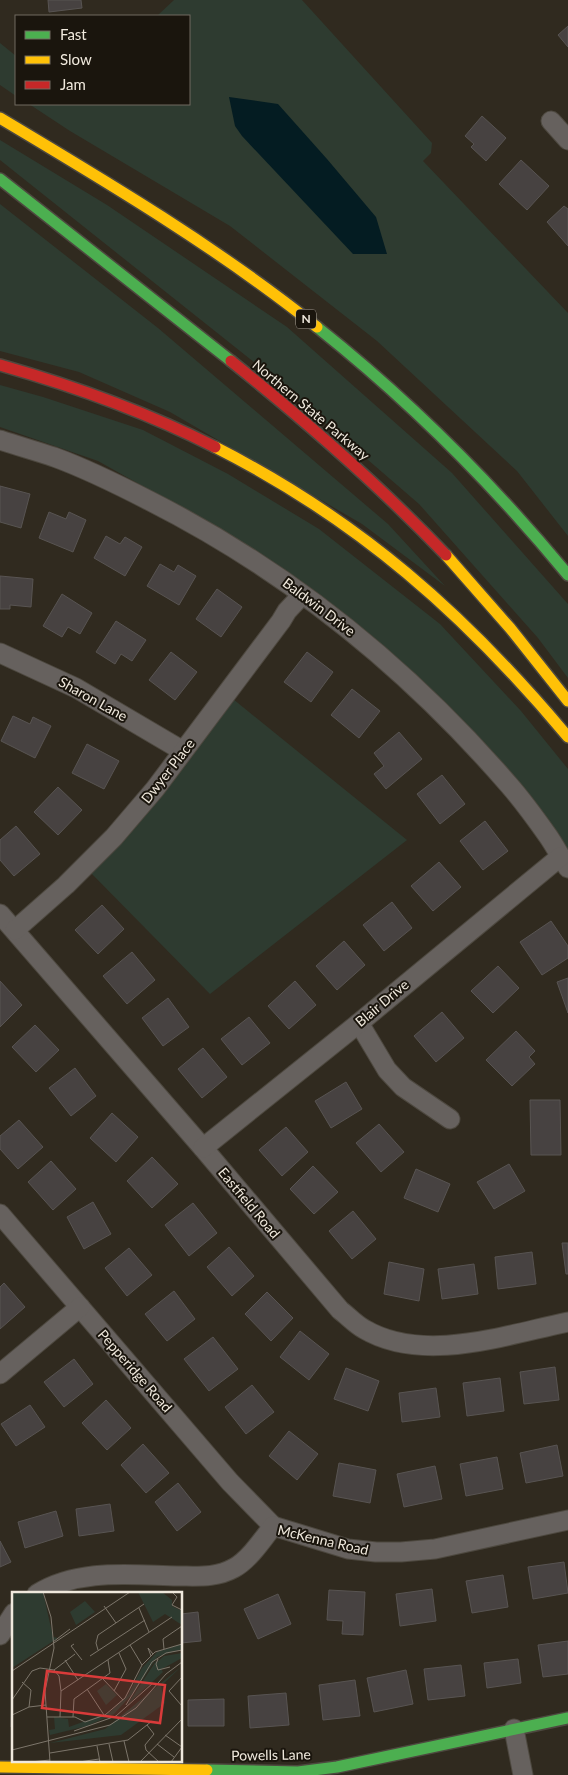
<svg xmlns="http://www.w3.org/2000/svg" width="568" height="1775" font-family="Lato,sans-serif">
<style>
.green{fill:#2e3b30}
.water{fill:#041c22}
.building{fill:#474241;stroke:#585452}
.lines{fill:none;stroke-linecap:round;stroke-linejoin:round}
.street-casing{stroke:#4d483f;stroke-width:21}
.fast-casing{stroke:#4d483f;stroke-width:14}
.slow-casing{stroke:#4d483f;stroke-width:14}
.jam-casing{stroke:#4d483f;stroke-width:14}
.street{stroke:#66615e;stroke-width:19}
.fast{stroke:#4caf50;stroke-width:11}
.slow{stroke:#ffc107;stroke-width:11}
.jam{stroke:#c62828;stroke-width:11}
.labels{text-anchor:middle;stroke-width:4;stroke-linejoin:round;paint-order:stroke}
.shield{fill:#1a150d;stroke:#b0a99f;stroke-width:1}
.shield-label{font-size:12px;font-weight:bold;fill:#f0e9dd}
.street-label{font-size:14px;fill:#f0e9dd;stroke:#1a150d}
.inset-road{fill:none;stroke:#7d766b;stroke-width:1}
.view{fill:#d93b3a;fill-opacity:0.15;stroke:#d93b3a;stroke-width:2.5}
.inset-edge{fill:none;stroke:#f0e9dd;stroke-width:2.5}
</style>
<rect width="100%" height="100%" fill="#302a1f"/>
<g class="green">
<polygon points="174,0 302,0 432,143 431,153 423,161 568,313 568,536 517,471 377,341 230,226 70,131 29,104 189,104 189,16 157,16"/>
<polygon points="0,43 16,56 16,96 0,85"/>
<polygon points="0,140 107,205 287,327 452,473 568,604 568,678 538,638 419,504 265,371 0,160"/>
<polygon points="0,204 158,328 388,524 445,586 362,524 170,412 79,372 0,351"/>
<polygon points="0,385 43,397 143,430 228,474 319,529 440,624 521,711 568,769 568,849 502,764 409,670 315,591 214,526 98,461 0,427"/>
<polygon points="233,699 407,840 210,994 90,872"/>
</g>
<polygon class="water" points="229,97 278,104 327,159 376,217 387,254 353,254 242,136 235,126"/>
<g class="building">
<polygon points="48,0 81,0 82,8 49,12"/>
<polygon points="568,26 568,47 558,35"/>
<polygon points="482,116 506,138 486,161 471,147 474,144 465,136"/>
<polygon points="521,160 549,186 527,210 499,184"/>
<polygon points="564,206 568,209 568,246 547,222"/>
<polygon points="0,486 30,494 21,528 0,522"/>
<polygon points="49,512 66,519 69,512 86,520 73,552 39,538"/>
<polygon points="106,536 120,544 125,537 142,547 125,576 94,558"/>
<polygon points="160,564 174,572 178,565 196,576 179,605 147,586"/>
<polygon points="0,576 33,579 31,607 10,605 10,609 0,609"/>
<polygon points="217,589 242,607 221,637 196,619"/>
<polygon points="62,594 92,613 80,634 68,627 62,637 43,626"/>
<polygon points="116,621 146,640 132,661 121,654 115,664 96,652"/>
<polygon points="171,652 197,672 175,700 149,680"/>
<polygon points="307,652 333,672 311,702 284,682"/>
<polygon points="352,689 380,711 359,738 331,715"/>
<polygon points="13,716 30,724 33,717 51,726 35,758 1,741"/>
<polygon points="399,732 422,759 386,789 374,774 384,766 374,753"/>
<polygon points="87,744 119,761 104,789 72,773"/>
<polygon points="442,775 465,804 440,824 417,794"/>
<polygon points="58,787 82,810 58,835 34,812"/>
<polygon points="485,821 508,851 483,870 460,841"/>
<polygon points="16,826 40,854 14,876 0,860 0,840"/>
<polygon points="439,862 461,887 433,911 411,886"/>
<polygon points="392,902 412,928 384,951 363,925"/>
<polygon points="102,905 124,929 98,954 75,930"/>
<polygon points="551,921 568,946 568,958 542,975 520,942"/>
<polygon points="344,941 365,965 337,990 316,966"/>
<polygon points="132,952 155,980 127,1004 103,976"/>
<polygon points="498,966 519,988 493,1013 471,991"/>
<polygon points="568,978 568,1013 557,982"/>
<polygon points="0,981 22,1005 0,1027"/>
<polygon points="295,981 316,1005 289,1029 268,1006"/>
<polygon points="168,998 189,1027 163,1046 142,1018"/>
<polygon points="442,1012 464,1038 436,1062 414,1036"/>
<polygon points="249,1017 270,1043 242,1065 221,1039"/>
<polygon points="35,1025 59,1050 36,1072 12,1047"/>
<polygon points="516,1031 535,1051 529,1057 535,1064 512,1086 486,1060"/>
<polygon points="203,1048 227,1077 202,1098 178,1069"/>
<polygon points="75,1068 96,1096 71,1116 49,1088"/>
<polygon points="346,1082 362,1109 331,1128 315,1101"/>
<polygon points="530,1100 560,1100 561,1155 531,1155"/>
<polygon points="112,1113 138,1137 116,1162 90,1138"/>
<polygon points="19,1120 43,1147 18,1169 0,1149 0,1136"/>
<polygon points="379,1124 404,1152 381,1172 356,1143"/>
<polygon points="286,1127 308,1152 282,1176 259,1150"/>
<polygon points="152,1157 178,1184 152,1208 127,1181"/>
<polygon points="51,1161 76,1189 53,1210 28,1182"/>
<polygon points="509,1164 525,1191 494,1209 477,1182"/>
<polygon points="313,1166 338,1192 314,1214 290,1189"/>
<polygon points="416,1169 450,1184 438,1212 404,1198"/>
<polygon points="93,1202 111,1234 84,1249 67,1217"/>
<polygon points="193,1203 217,1233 189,1256 165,1225"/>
<polygon points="353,1211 376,1239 352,1259 329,1231"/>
<polygon points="562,1243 568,1243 568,1274 566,1274"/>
<polygon points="229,1247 254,1276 232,1296 207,1267"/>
<polygon points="129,1248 152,1275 127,1296 105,1268"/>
<polygon points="532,1252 536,1284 498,1289 495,1257"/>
<polygon points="389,1262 424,1269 419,1301 384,1294"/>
<polygon points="474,1264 478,1294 442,1299 438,1269"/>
<polygon points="4,1283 25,1307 0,1329 0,1287"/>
<polygon points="174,1291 195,1319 167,1341 145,1314"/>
<polygon points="267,1292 293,1318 271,1341 245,1314"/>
<polygon points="300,1331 329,1354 309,1380 280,1357"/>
<polygon points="213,1337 238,1369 209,1391 184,1359"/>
<polygon points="74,1359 93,1384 64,1407 44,1382"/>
<polygon points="555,1367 559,1400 524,1404 520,1372"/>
<polygon points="346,1368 379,1381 368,1411 334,1399"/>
<polygon points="500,1378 504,1411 467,1416 463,1383"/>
<polygon points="252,1385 274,1412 246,1434 225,1407"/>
<polygon points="436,1388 440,1417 402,1422 399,1393"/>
<polygon points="106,1400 131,1428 107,1450 82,1423"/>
<polygon points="30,1405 45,1427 16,1446 1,1424"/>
<polygon points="289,1431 318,1454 297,1480 269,1456"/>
<polygon points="143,1444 169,1473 146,1493 121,1465"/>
<polygon points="557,1445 563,1476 526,1483 520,1453"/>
<polygon points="497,1457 503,1489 466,1496 460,1464"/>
<polygon points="339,1463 376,1470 370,1503 333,1496"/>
<polygon points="435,1466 442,1499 404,1507 397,1474"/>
<polygon points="178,1483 201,1512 177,1531 155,1502"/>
<polygon points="110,1504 114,1531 79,1536 76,1509"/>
<polygon points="56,1511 63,1536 25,1548 18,1522"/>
<polygon points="0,1541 11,1562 0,1567"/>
<polygon points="564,1562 568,1593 533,1599 528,1567"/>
<polygon points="503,1575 508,1607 472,1613 466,1581"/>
<polygon points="432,1589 436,1621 400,1626 396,1594"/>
<polygon points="329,1590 365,1592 363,1635 342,1634 343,1621 327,1620"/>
<polygon points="278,1594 291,1624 258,1639 244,1609"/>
<polygon points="198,1612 201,1641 181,1643 181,1614"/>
<polygon points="568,1641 568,1674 543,1677 538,1645"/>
<polygon points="518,1659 521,1683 487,1688 484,1663"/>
<polygon points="461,1665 465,1696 428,1700 424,1669"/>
<polygon points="406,1670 413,1704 374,1712 367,1678"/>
<polygon points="355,1680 360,1716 323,1720 319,1685"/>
<polygon points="12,1687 14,1687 14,1727 11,1727"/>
<polygon points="286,1693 289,1725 250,1728 248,1696"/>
<polygon points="224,1699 224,1726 188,1726 188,1700"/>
</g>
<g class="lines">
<g class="street-casing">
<g id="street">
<polyline points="551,121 568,140"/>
<path d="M 0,440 C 18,446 36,451 54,457 C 87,469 119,485 150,501 C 290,572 407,667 509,785 C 523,801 536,819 548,836 C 555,846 561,858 568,868"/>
<polyline points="0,653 76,688 183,751"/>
<path d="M 0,914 L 203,1148 L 340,1310 C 348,1316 355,1324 364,1329 C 423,1364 505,1335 568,1322"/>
<polyline points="15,930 66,885 114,837 155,789 281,621 287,611 302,595"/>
<polyline points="359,1023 387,1070 403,1087 450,1119"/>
<polyline points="203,1148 359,1023 560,857"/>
<polyline points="0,1214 230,1482 273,1526"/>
<polyline points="0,1374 80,1307"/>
<polyline points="273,1526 348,1549 376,1552 401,1552 435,1549 568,1520"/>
<path d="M 37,1594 C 79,1568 131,1575 178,1576 C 198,1576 216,1578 234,1568 C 249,1560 263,1539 273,1526"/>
<polyline points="0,1635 14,1613"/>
<polyline points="514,1729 523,1775"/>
</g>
</g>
<g class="fast-casing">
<g id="fast">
<polyline points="0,179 231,361"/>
<path d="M 317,327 C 410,401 493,484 568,575"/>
<polyline points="207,1770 298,1772 337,1767 568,1718"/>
</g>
</g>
<g class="slow-casing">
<g id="slow">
<path d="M 0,118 C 109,183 218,248 317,327"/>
<path d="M 215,447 C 359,520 465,614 568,737"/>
<polyline points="446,555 510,628 568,701"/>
<polyline points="0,1767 207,1770"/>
</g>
</g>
<g class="jam-casing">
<g id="jam">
<path d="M 231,361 C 307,422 379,485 446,555"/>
<path d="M 0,365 C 74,386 146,412 215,447"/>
</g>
</g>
<use href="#street" class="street"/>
<use href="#fast" class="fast"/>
<use href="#slow" class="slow"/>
<use href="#jam" class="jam"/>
</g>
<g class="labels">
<rect class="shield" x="296" y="309.5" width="20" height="19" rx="4"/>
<g class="shield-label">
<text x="306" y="323">N</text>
</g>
<g class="street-label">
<text transform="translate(311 410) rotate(40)" y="5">Northern State Parkway</text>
<text transform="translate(319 607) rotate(37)" y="5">Baldwin Drive</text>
<text transform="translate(93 699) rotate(29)" y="5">Sharon Lane</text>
<text transform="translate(168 771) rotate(-52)" y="5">Dwyer Place</text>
<text transform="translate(382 1003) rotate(-40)" y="5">Blair Drive</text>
<text transform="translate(249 1203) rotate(50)" y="5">Eastfield Road</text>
<text transform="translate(135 1371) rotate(49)" y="5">Pepperidge Road</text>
<text transform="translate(323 1540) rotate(13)" y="5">McKenna Road</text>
<text transform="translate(271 1755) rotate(-1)" y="5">Powells Lane</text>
</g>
</g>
<g transform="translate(12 1592)">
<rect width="170" height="170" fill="#302a1f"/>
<path d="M 0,0 L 31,0 L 41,45 L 46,46 L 0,76 ZM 126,0 L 150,0 L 160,8 L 160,14 L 170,19 L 170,33 L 153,22 L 141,30 ZM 73,9 L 83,20 L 64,33 L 58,20 ZM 170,52 L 170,57 L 145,65 L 123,99 L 102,122 L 75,134 L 38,143 L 37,138 L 43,137 L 42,125 L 56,127 L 57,135 L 98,120 L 116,103 L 130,76 L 145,60 ZM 170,61 L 170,66 L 148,78 L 145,70 L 152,64 ZM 144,69 L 151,80 L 115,113 ZM 170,74 L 149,94 L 153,111 L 109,143 L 38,151 L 93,137 ZM 94,92 L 105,103 L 94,113 L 85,99 Z" fill="#2e3b30"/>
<path class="inset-road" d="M 31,0 L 39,25 L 42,56 L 33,99 L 38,170M 160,0 L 165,5 L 160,13 L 170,18M 92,14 L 104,31M 127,16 L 137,40M 41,50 L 58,37M 62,52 L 59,54 L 70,68M 118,53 L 130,73M 152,57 L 151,47 L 170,34M 86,58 L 84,51 L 86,43 L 132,12M 78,64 L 133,28M 139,64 L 136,56 L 141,62M 146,67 L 144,72 L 146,78 L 158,75M 53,68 L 66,88M 42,78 L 63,62M 0,79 L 118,0M 170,85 L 157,99 L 170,114M 91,87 L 111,108M 10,90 L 19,98 L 17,115M 75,97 L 92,123M 49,99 L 160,25M 102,99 L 114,77 L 107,61M 0,108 L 20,79 L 28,76 L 42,78 L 47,84 L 49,99 L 48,125M 114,113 L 140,70 L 154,61 L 170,58M 0,123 L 17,115 L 34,113M 35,125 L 63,125 L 73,130 L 93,123 L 113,106 L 130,73 L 143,60 L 170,52M 61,125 L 62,107 L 98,81 L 96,68M 135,133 L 142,142 L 133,153 L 134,158 L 147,170M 62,139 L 104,124 L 141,91M 153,143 L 170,155 L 159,170M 112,149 L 117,170M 97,152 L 101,170M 145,152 L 162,165M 85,154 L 88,170M 0,158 L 98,133 L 124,116 L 154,82 L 170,70M 38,161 L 116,148 L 140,129M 18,170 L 38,168M 67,170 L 87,167M 128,170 L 170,127"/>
<path class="view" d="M 35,79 L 153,93 L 148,131 L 30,116 Z"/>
<rect width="170" height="170" class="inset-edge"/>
</g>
<rect x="15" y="15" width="175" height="90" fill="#1a150d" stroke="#706a60"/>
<rect x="25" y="31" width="25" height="8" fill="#4caf50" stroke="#706a60"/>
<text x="60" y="40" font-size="15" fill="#f0e9dd">Fast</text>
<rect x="25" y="56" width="25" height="8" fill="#ffc107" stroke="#706a60"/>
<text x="60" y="65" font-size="15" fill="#f0e9dd">Slow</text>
<rect x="25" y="81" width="25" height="8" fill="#c62828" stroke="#706a60"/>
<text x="60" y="90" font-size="15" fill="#f0e9dd">Jam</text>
</svg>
